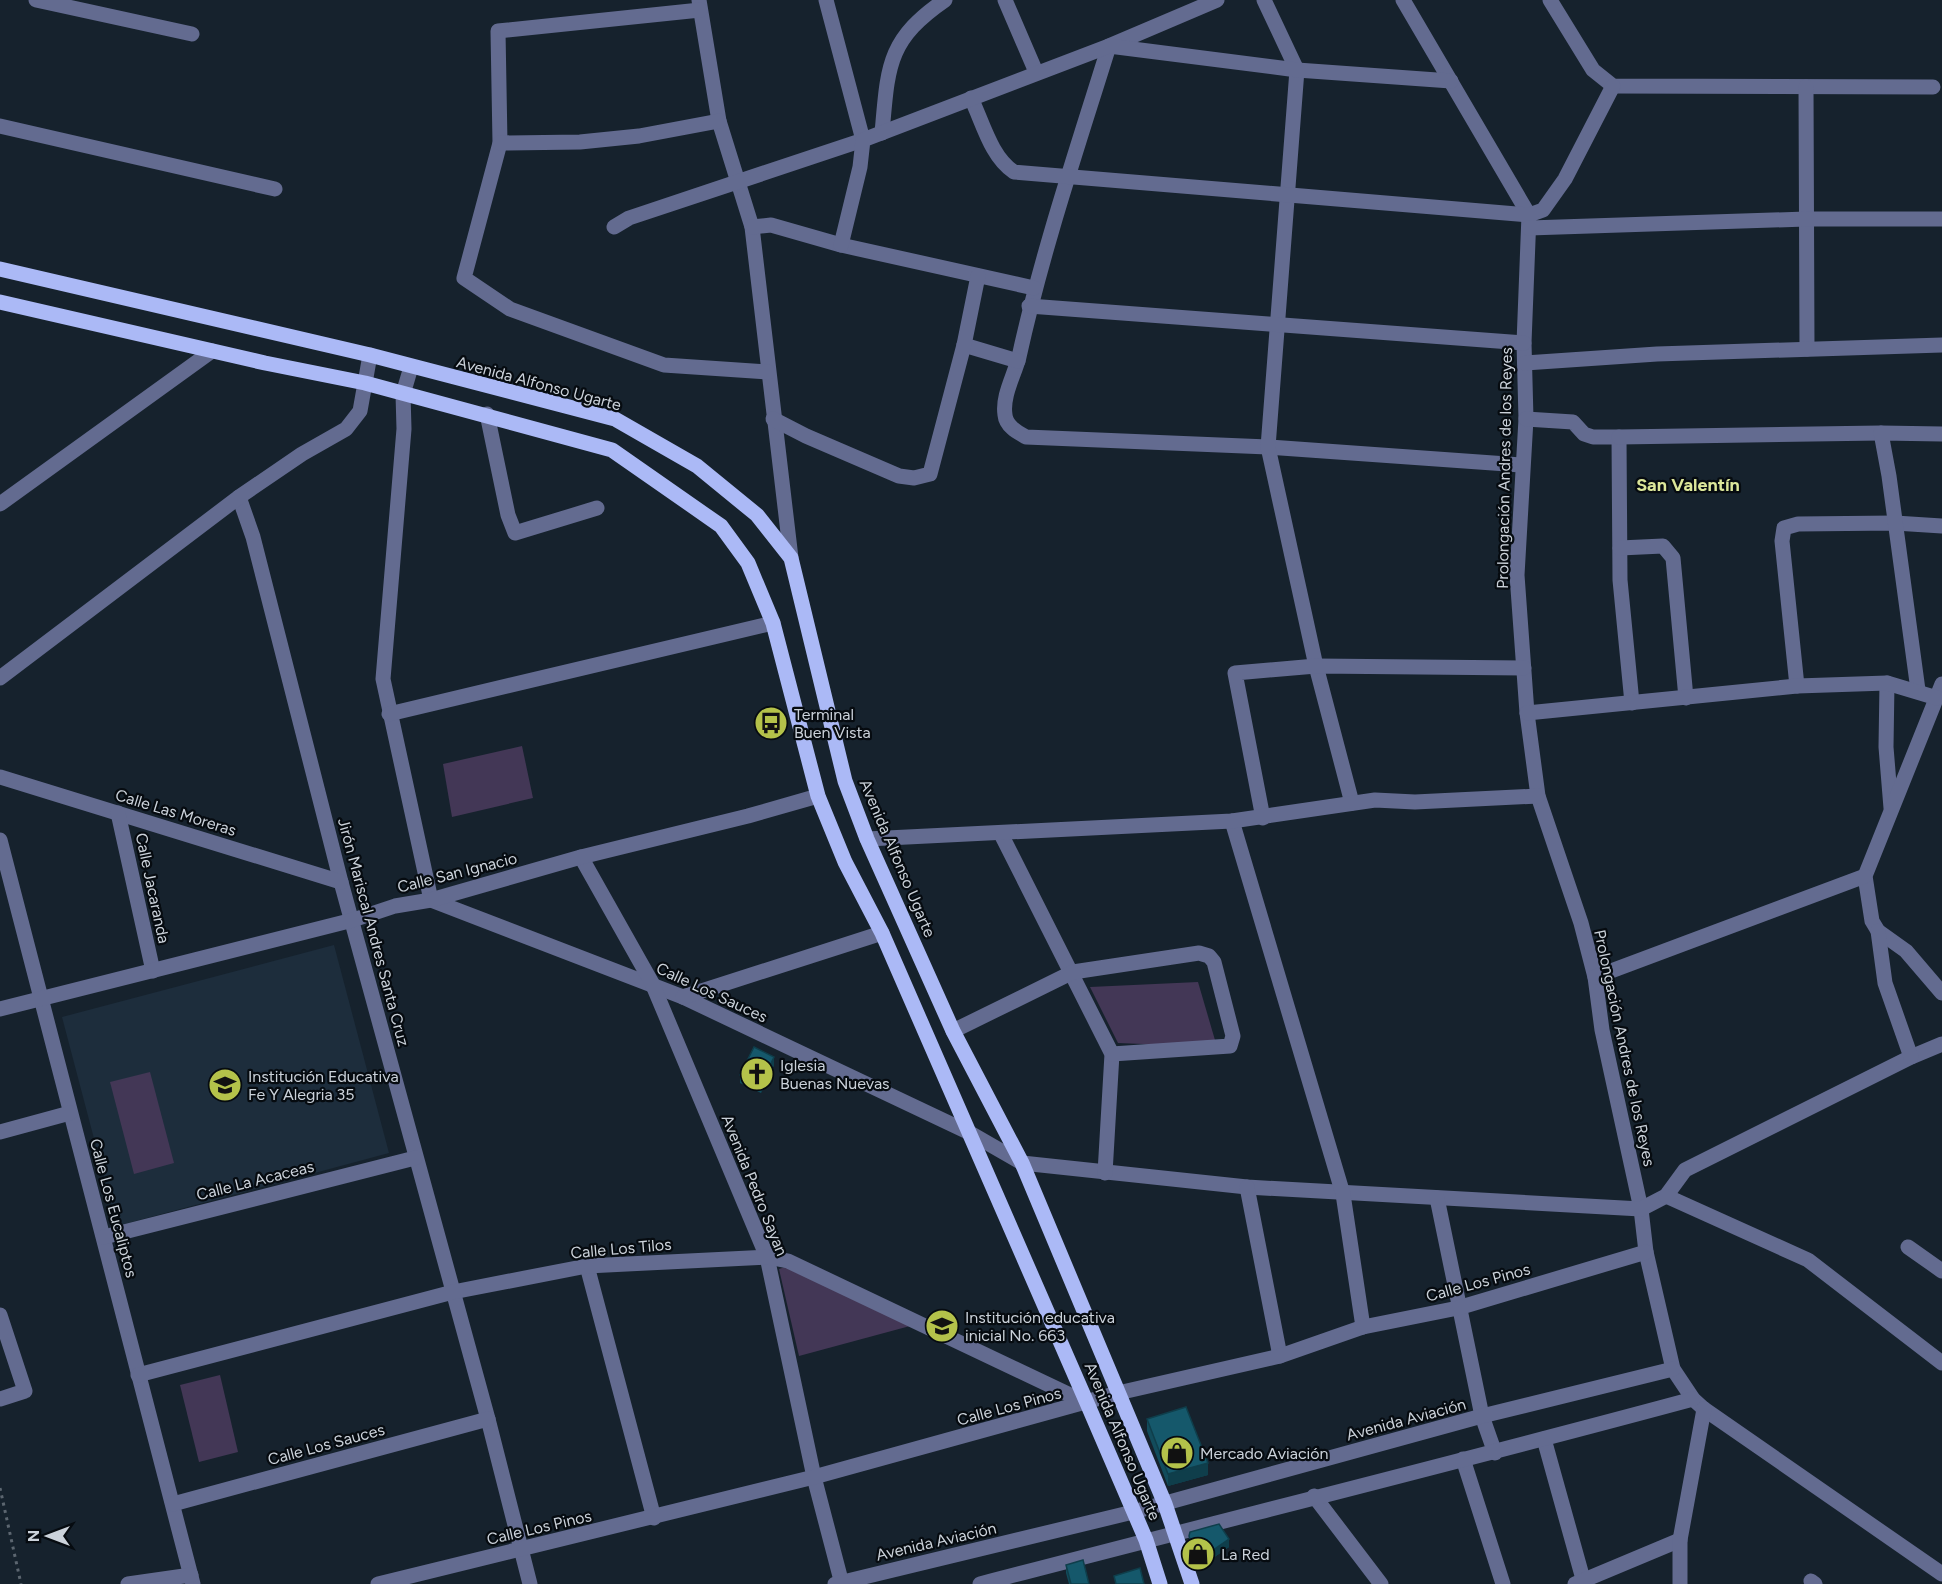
<svg xmlns="http://www.w3.org/2000/svg" width="1942" height="1584" font-family="Figtree,sans-serif">
<style>
.built{fill:#1d2d3c}
.green{fill:#433756}
.lines{fill:none;stroke-linecap:round;stroke-linejoin:round}
.path{stroke:#5c6670;stroke-width:3;stroke-dasharray:3 4.5;stroke-linecap:butt}
.minor{stroke:#636b90;stroke-width:15}
.major{stroke:#abb9f6;stroke-width:15}
.wall{fill:#124c5c}
.shaded-wall{fill:#0f3e4b}
.building{fill:#15586b;stroke:#0f3e4b;stroke-width:1.5}
.labels{text-anchor:middle;stroke-width:4.5;stroke-linejoin:round;paint-order:stroke}
.street-label{font-size:16px;fill:#cbd2da;stroke:#060b10}
.poi-label{font-size:16px;fill:#cbd2da;stroke:#060b10;text-anchor:start}
.neighbourhood-label{font-size:18px;font-weight:bold;fill:#dce79a;stroke:#060b10}
</style>
<rect width="100%" height="100%" fill="#16222d"/>
<polygon class="built" points="334,945 389,1153 117,1226 62,1017"/>
<g class="green">
<polygon points="522,746 533,798 452,817 443,764"/>
<polygon points="1198,982 1217,1047 1118,1043 1090,987"/>
<polygon points="150,1072 174,1163 134,1174 110,1082"/>
<polygon points="785,1267 910,1326 799,1356 779,1269"/>
<polygon points="220,1375 238,1452 199,1462 180,1385"/>
</g>
<g class="lines">
<polyline class="path" points="0,1488 21,1584"/>
<g class="minor">
<polyline points="36,0 192,34"/>
<polyline points="699,0 719,121 752,227 791,558"/>
<polyline points="1005,0 1036,72"/>
<path d="M 1217,0 L 1109,46 C 1077,149 1042,252 1019,357 C 1014,376 1002,396 1005,415 C 1006,426 1017,432 1026,437 L 1268,447 L 1521,465"/>
<polyline points="1264,0 1297,70 1268,447 1316,666 1352,803"/>
<polyline points="1403,0 1529,215 1524,343 1526,419 1517,575 1527,713 1538,796 1581,923 1595,977 1602,1030 1641,1209 1646,1252 1673,1369 1693,1399 1704,1409 1942,1574"/>
<polyline points="1550,0 1593,70 1613,86 1933,87"/>
<polyline points="700,10 498,31 500,143 464,278 510,309 664,365 768,372"/>
<polyline points="1806,87 1807,349"/>
<path d="M 971,98 C 983,123 991,157 1014,172 L 1529,215 L 1543,210 L 1565,179 L 1613,86"/>
<polyline points="0,126 275,189"/>
<path d="M 882,133 C 888,66 887,40 945,0"/>
<polyline points="500,143 580,142 639,136 719,121"/>
<polyline points="614,227 629,218 863,140 826,0"/>
<polyline points="752,227 771,225 841,245 1034,288"/>
<polyline points="1529,228 1806,219 1942,219"/>
<polyline points="841,245 860,167 863,140 1109,46 1297,70 1451,81"/>
<polyline points="1029,306 1524,343"/>
<polyline points="964,345 1018,361"/>
<polyline points="1525,363 1657,354 1942,345"/>
<polyline points="411,367 403,394 404,429 383,679 431,900 683,997 970,1133 1022,1163 1247,1187 1641,1209 1666,1196 1685,1170 1911,1057 1942,1044"/>
<polyline points="487,414 508,515 515,533 597,508"/>
<polyline points="773,419 806,436 899,476 914,478 930,474 964,345 978,276"/>
<polyline points="1526,419 1573,422 1584,434 1593,437 1619,437 1620,580 1632,703"/>
<polyline points="1619,437 1881,433"/>
<polyline points="239,497 253,537 341,882 488,1419 530,1584"/>
<polyline points="0,504 212,351"/>
<polyline points="1620,548 1663,546 1673,558 1686,698"/>
<polyline points="0,678 239,497 302,454 346,429 360,411 370,355"/>
<polyline points="1887,683 1886,747 1891,808"/>
<polyline points="1942,684 1865,876 1872,921 1878,931 1906,951 1942,993"/>
<polyline points="1797,686 1782,541 1784,528 1798,524 1895,523 1942,526"/>
<polyline points="1918,690 1889,476 1881,433 1942,434"/>
<polyline points="1527,713 1797,686 1887,683 1937,698"/>
<polyline points="389,714 773,623"/>
<polyline points="0,777 341,882"/>
<polyline points="118,813 153,971"/>
<polyline points="1263,818 1235,673 1316,666 1524,668"/>
<polyline points="1232,821 1343,1194 1363,1327"/>
<polyline points="1001,834 1112,1054 1105,1173"/>
<polyline points="867,839 1232,821 1375,800 1415,802 1538,796"/>
<polyline points="0,840 193,1584"/>
<polyline points="581,857 652,983 767,1257 814,1477 842,1584"/>
<polyline points="1878,931 1885,983 1911,1057"/>
<polyline points="1595,977 1865,876"/>
<polyline points="683,997 882,933"/>
<polyline points="0,1009 353,920 395,906 431,900 581,857 748,816 818,796"/>
<polyline points="953,1031 1073,972 1199,953 1209,956 1214,962 1233,1036 1230,1046 1112,1054"/>
<polyline points="0,1132 70,1113"/>
<polyline points="1247,1187 1280,1356"/>
<polyline points="1666,1196 1808,1260 1942,1363"/>
<polyline points="1437,1198 1482,1416 1495,1453"/>
<polyline points="104,1237 415,1158"/>
<polyline points="1908,1247 1942,1271"/>
<polyline points="587,1266 654,1518"/>
<polyline points="0,1315 25,1391 0,1399"/>
<polyline points="138,1375 453,1292 587,1266 767,1257 788,1261 1087,1403"/>
<polyline points="1544,1439 1583,1579"/>
<polyline points="1463,1459 1503,1584"/>
<polyline points="1314,1496 1381,1584"/>
<polyline points="173,1504 488,1419"/>
<polyline points="1811,1581 1815,1584"/>
<polyline points="128,1584 191,1575"/>
<polyline points="378,1584 814,1477 1118,1393 1280,1356 1363,1327 1458,1308 1646,1252"/>
<polyline points="835,1584 1133,1512 1482,1416 1673,1369"/>
<path d="M 980,1584 C 1217,1522 1456,1463 1693,1399"/>
<polyline points="1575,1584 1680,1540"/>
<polyline points="1680,1584 1680,1540 1704,1409"/>
</g>
<g class="major">
<polyline points="0,269 370,355 615,419 697,466 757,515 791,558 845,781 867,839 953,1031 1022,1163 1165,1504 1192,1584"/>
<polyline points="0,302 265,363 365,383 612,450 721,526 748,563 773,623 818,796 845,862 882,933 1087,1403 1146,1540 1160,1584"/>
</g>
</g>
<g class="wall">
<polygon points="774,1065 761,1093 740,1083 740,1075"/>
<polygon points="1147,1419 1208,1475 1168,1486 1147,1431"/>
<polygon points="1189,1536 1229,1547 1197,1569 1189,1544"/>
<polygon points="1066,1565 1089,1584 1069,1584 1066,1573"/>
</g>
<g class="shaded-wall">
<polygon points="774,1057 774,1065 761,1093 761,1085"/>
<polygon points="1208,1463 1208,1475 1168,1486 1168,1474"/>
<polygon points="1229,1539 1229,1547 1197,1569 1197,1561"/>
</g>
<g class="building">
<polygon points="754,1047 774,1057 761,1085 740,1075"/>
<polygon points="1186,1407 1208,1463 1168,1474 1147,1419"/>
<polygon points="1219,1524 1229,1539 1197,1561 1189,1536 1190,1532"/>
<polygon points="1083,1560 1089,1584 1071,1584 1066,1565"/>
<polygon points="1140,1568 1144,1584 1116,1584 1114,1576"/>
</g>
<defs>
<g id="bus-disc" transform="scale(1.725)"><circle r="9.5" fill="#b4c24a" stroke="#060b10"/><path d="M-5-6H5V4H4V6H2V4H-2V6H-4V4H-5ZM-3.5-4V0h7V-4ZM-3.5 1.2v1.5H-2V1.2ZM2 1.2v1.5H3.5V1.2Z" fill="#111"/></g>
<g id="church-disc" transform="scale(1.725)"><circle r="9.5" fill="#b4c24a" stroke="#060b10"/><path d="M-1.2-6h2.4v3.5h3.3v2.4h-3.3V6h-2.4V-.1h-3.3v-2.4h3.3Z" fill="#111"/></g>
<g id="school-disc" transform="scale(1.725)"><circle r="9.5" fill="#b4c24a" stroke="#060b10"/><path d="M0-5L7-2L0 1L-7-2ZM-4 1L0 2.5L4 1V4Q0 6-4 4Z" fill="#111"/></g>
<g id="shop-disc" transform="scale(1.725)"><circle r="9.5" fill="#b4c24a" stroke="#060b10"/><path d="M-5-2.5h2.3a2.7 3.5 0 0 1 5.4 0H5L5.5 6h-11ZM-1.5-2.5h3a1.5 2.3 0 0 0-3 0Z" fill="#111"/></g>
</defs>
<g fill-rule="evenodd">
<use href="#bus-disc" x="771" y="723"/>
<use href="#church-disc" x="757" y="1074"/>
<use href="#school-disc" x="225" y="1085"/>
<use href="#school-disc" x="942" y="1326"/>
<use href="#shop-disc" x="1177" y="1453"/>
<use href="#shop-disc" x="1198" y="1554"/>
</g>
<g class="labels">
<g class="street-label">
<text transform="translate(539 383) rotate(15)" y="6">Avenida Alfonso Ugarte</text>
<text transform="translate(1504 468) rotate(-89)" y="6">Prolongación Andres de los Reyes</text>
<text transform="translate(176 812) rotate(17)" y="6">Calle Las Moreras</text>
<text transform="translate(898 858) rotate(67)" y="6">Avenida Alfonso Ugarte</text>
<text transform="translate(457 872) rotate(-14)" y="6">Calle San Ignacio</text>
<text transform="translate(153 888) rotate(78)" y="6">Calle Jacaranda</text>
<text transform="translate(374 932) rotate(75)" y="6">Jirón Mariscal Andres Santa Cruz</text>
<text transform="translate(712 992) rotate(25)" y="6">Calle Los Sauces</text>
<text transform="translate(1625 1048) rotate(78)" y="6">Prolongación Andres de los Reyes</text>
<text transform="translate(255 1180) rotate(-14)" y="6">Calle La Acaceas</text>
<text transform="translate(755 1185) rotate(68)" y="6">Avenida Pedro Sayan</text>
<text transform="translate(114 1208) rotate(75)" y="6">Calle Los Eucaliptos</text>
<text transform="translate(621 1248) rotate(-5)" y="6">Calle Los Tilos</text>
<text transform="translate(1478 1282) rotate(-15)" y="6">Calle Los Pinos</text>
<text transform="translate(1009 1406) rotate(-15)" y="6">Calle Los Pinos</text>
<text transform="translate(1406 1419) rotate(-15)" y="6">Avenida Aviación</text>
<text transform="translate(1123 1441) rotate(67)" y="6">Avenida Alfonso Ugarte</text>
<text transform="translate(326 1444) rotate(-15)" y="6">Calle Los Sauces</text>
<text transform="translate(539 1527) rotate(-13)" y="6">Calle Los Pinos</text>
<text transform="translate(936 1541) rotate(-13)" y="6">Avenida Aviación</text>
</g>
<g class="poi-label">
<text x="794" y="720">Terminal<tspan x="794" dy="18">Buen Vista</tspan></text>
<text x="780" y="1071">Iglesia<tspan x="780" dy="18">Buenas Nuevas</tspan></text>
<text x="248" y="1082">Institución Educativa<tspan x="248" dy="18">Fe Y Alegria 35</tspan></text>
<text x="965" y="1323">Institución educativa<tspan x="965" dy="18">inicial No. 663</tspan></text>
<text x="1200" y="1459">Mercado Aviación</text>
<text x="1221" y="1560">La Red</text>
</g>
<g class="neighbourhood-label">
<text x="1688" y="491">San Valentín</text>
</g>
</g>
<g transform="translate(48 1536) rotate(270)" stroke="#060b10" stroke-width="4.5" paint-order="stroke">
<path d="M0-4.5L10 22L0 15L-10 22Z" fill="#cbd2da"/>
<text y="-9" font-size="16" font-weight="bold" text-anchor="middle" fill="#cbd2da">N</text>
</g>
</svg>
